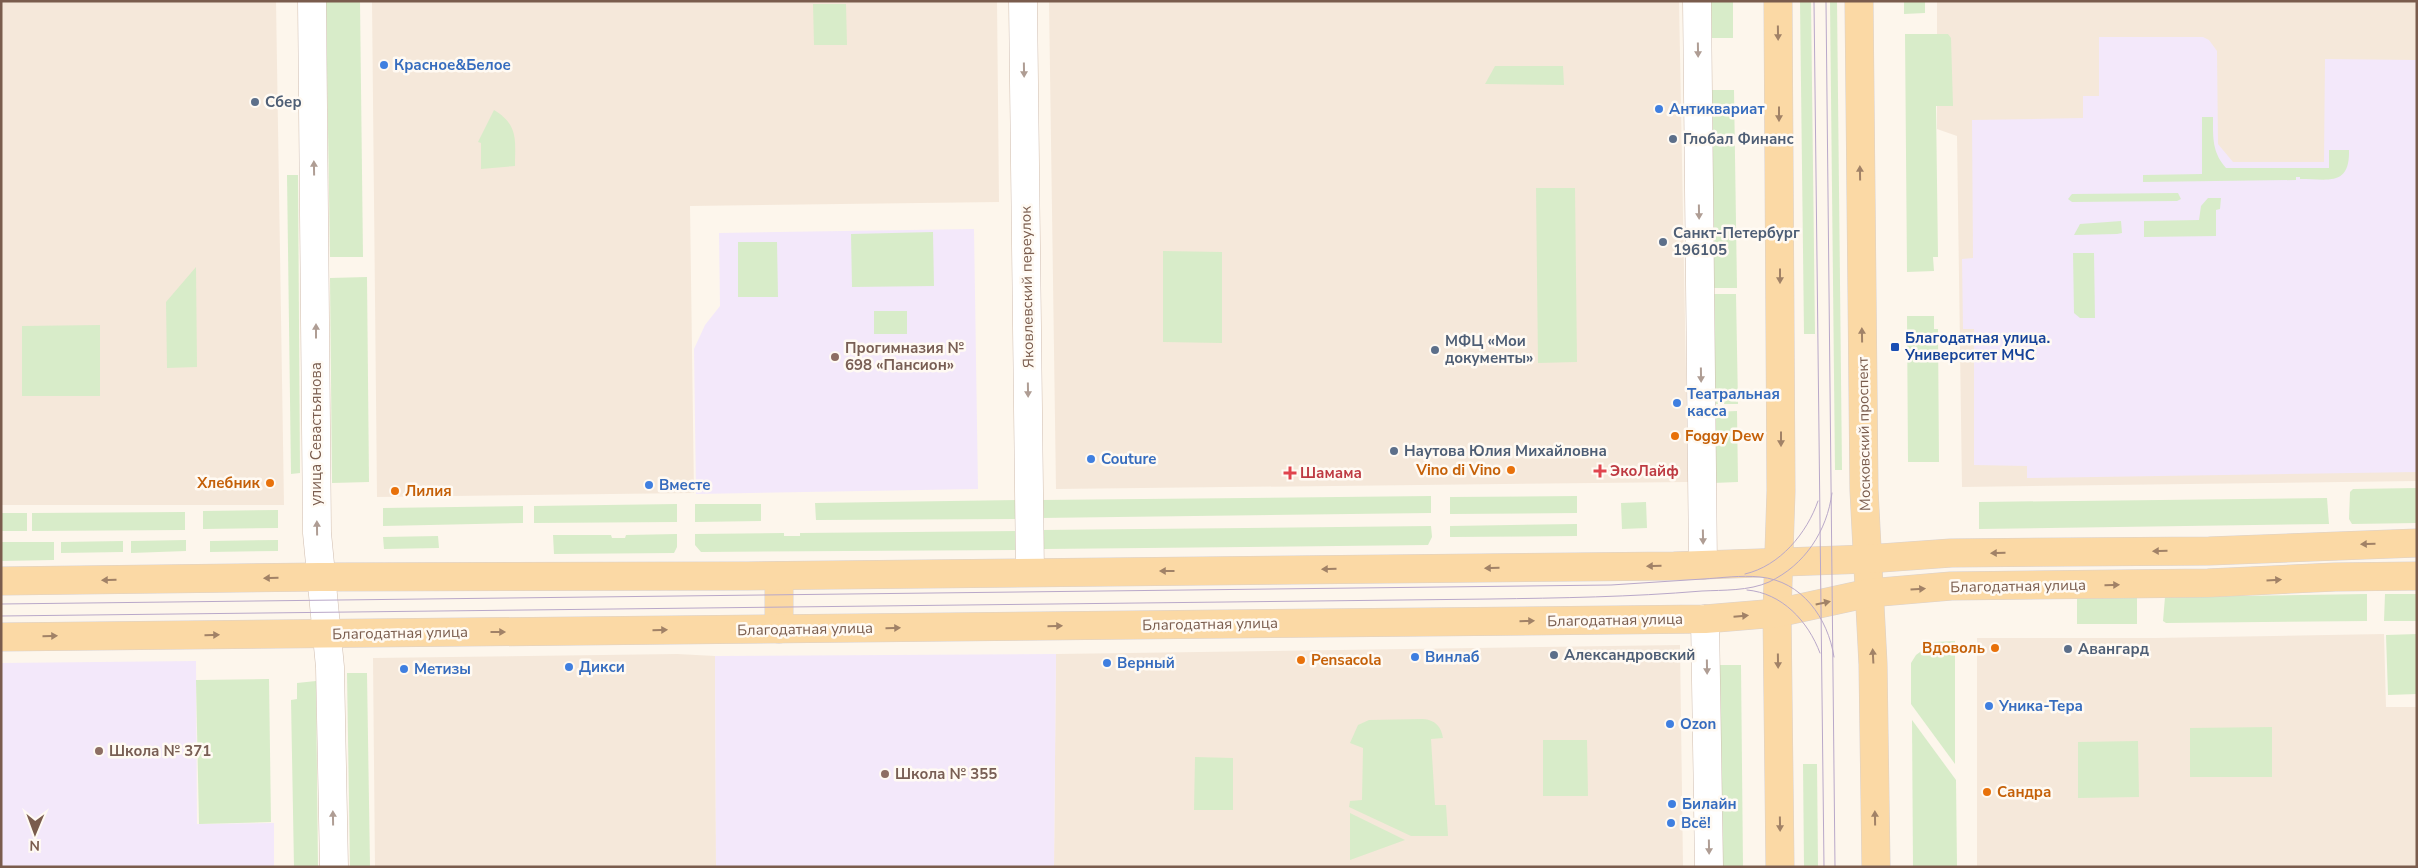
<svg xmlns="http://www.w3.org/2000/svg" width="2418" height="868" font-family="'Nunito Sans',sans-serif">
<style>
.residential{fill:#f5e8da}
.education{fill:#f3e8fa}
.green{fill:#d8ecc9}
.lines{fill:none;stroke-linecap:round;stroke-linejoin:round}
.minor-casing{stroke:#d1beb0;stroke-width:29}
.major-casing{stroke:#dad1cd;stroke-width:29}
.minor{stroke:#fff;stroke-width:28}
.major{stroke:#fbd9a5;stroke-width:28}
.tram{stroke:#b9a8c9;stroke-width:1}
.oneway{fill:#a18267}
.oneway2{fill:#af9d94}
.shop-dot{fill:#3f7fe0;stroke:#fffaf3;stroke-width:2}
.service-dot{fill:#5c6f8a;stroke:#fffaf3;stroke-width:2}
.transit-dot{fill:#1a4fb4;stroke:#fffaf3;stroke-width:2}
.education-dot{fill:#8d6e63;stroke:#fffaf3;stroke-width:2}
.food-dot{fill:#e8710a;stroke:#fffaf3;stroke-width:2}
.health-dot{fill:#e0444e;stroke:#fffaf3;stroke-width:2}
.labels{text-anchor:middle;stroke-width:5;stroke-linejoin:round;paint-order:stroke}
.shop-label{font-size:15px;font-weight:bold;fill:#366cbe;stroke:#fffaf3;text-anchor:start}
.service-label{font-size:15px;font-weight:bold;fill:#4e5e75;stroke:#fffaf3;text-anchor:start}
.street-label{font-size:15px;fill:#7a5c4d;stroke:#fffaf3}
.transit-label{font-size:15px;font-weight:bold;fill:#164399;stroke:#fffaf3;text-anchor:start}
.education-label{font-size:15px;font-weight:bold;fill:#785e54;stroke:#fffaf3;text-anchor:start}
.food-label{font-size:15px;font-weight:bold;fill:#c56008;stroke:#fffaf3;text-anchor:start}
.health-label{font-size:15px;font-weight:bold;fill:#be3a42;stroke:#fffaf3;text-anchor:start}
</style>
<rect width="100%" height="100%" fill="#fdf6ec"/>
<g class="residential">
<polygon points="1,1 276,1 284,505 1,505"/>
<polygon points="372,1 997,1 999,202 690,206 694,493 377,497"/>
<polygon points="1049,1 1679,1 1688,482 1056,489"/>
<polygon points="1937,1 2417,1 2417,481 1962,487 1957,136 1937,129"/>
<polygon points="2384,634 2386,707 2417,707 2417,867 1977,867 1977,638 2155,638"/>
<polygon points="1680,645 1683,867 1054,867 1056,654"/>
<polygon points="677,654 715,656 716,867 375,867 373,658"/>
</g>
<g class="education">
<polygon points="2099,37 2203,37 2209,40 2217,51 2218,144 2233,162 2324,162 2325,59 2417,60 2417,472 2027,478 2027,466 1974,465 1974,329 1963,329 1962,259 1973,258 1972,120 2083,118 2083,96 2099,96"/>
<polygon points="974,229 978,489 696,494 694,349 705,325 720,306 719,233"/>
<polygon points="1056,654 1054,867 716,867 715,656"/>
<polygon points="196,661 197,824 274,823 274,867 1,867 1,663"/>
</g>
<g class="green">
<polygon points="326,1 360,1 363,257 330,257"/>
<rect x="1708" y="1" width="25" height="37"/>
<polygon points="1800,1 1811,1 1815,334 1804,334"/>
<polygon points="1830,1 1837,1 1842,470 1835,470"/>
<polygon points="1904,1 1925,1 1925,13 1904,14"/>
<polygon points="813,4 846,4 847,45 814,45"/>
<polygon points="1905,34 1948,34 1951,38 1953,106 1936,106 1938,257 1933,257 1934,271 1907,272"/>
<polygon points="1495,66 1563,66 1564,85 1485,84"/>
<polygon points="1709,90 1734,90 1737,288 1710,288"/>
<path d="M 494,110 C 519,125 515,141 515,166 L 481,169 L 481,143 L 478,142 Z"/>
<path d="M 2202,117 L 2213,117 C 2213,138 2212,152 2226,168 L 2329,168 L 2329,150 L 2349,150 C 2350,187 2328,179 2300,179 L 2300,177 L 2296,177 L 2296,180 L 2143,182 L 2143,175 L 2202,174 Z"/>
<polygon points="287,175 298,175 300,473 291,474"/>
<polygon points="1536,188 1575,188 1577,362 1538,363"/>
<polygon points="2178,193 2181,199 2177,201 2072,202 2068,199 2072,194"/>
<polygon points="2208,198 2221,198 2220,209 2216,210 2216,236 2144,237 2144,221 2199,220 2201,206"/>
<polygon points="2121,221 2122,233 2117,234 2074,235 2080,224"/>
<polygon points="933,232 934,286 852,287 851,234"/>
<polygon points="738,242 777,242 778,297 738,297"/>
<polygon points="1163,251 1222,252 1222,343 1163,342"/>
<polygon points="2073,253 2094,253 2095,318 2080,318 2074,313"/>
<polygon points="196,267 197,367 167,368 166,302"/>
<polygon points="367,277 369,482 332,483 330,278"/>
<polygon points="1710,294 1736,294 1738,404 1711,404"/>
<rect x="874" y="311" width="33" height="23"/>
<polygon points="1907,316 1934,316 1934,329 1938,329 1939,462 1908,462"/>
<polygon points="100,325 100,396 22,396 22,326"/>
<polygon points="1737,411 1738,482 1713,483 1712,412"/>
<polygon points="2417,488 2417,523 2352,524 2349,519 2350,492 2353,489"/>
<polygon points="1431,496 1431,513 1040,518 1040,500"/>
<polygon points="1577,496 1577,513 1450,514 1450,497"/>
<polygon points="2327,498 2329,524 1979,529 1979,502"/>
<polygon points="1020,500 1021,519 816,520 815,503"/>
<polygon points="1646,502 1647,528 1622,529 1621,503"/>
<polygon points="677,504 677,522 534,523 534,506"/>
<polygon points="695,504 761,504 761,521 695,522"/>
<polygon points="523,506 523,523 383,526 383,508"/>
<polygon points="278,510 278,528 203,529 203,511"/>
<polygon points="185,512 185,530 32,531 32,513"/>
<rect x="1" y="513" width="26" height="18"/>
<polygon points="1577,524 1577,536 1450,537 1450,526"/>
<polygon points="1431,526 1432,537 1428,545 1044,549 1040,542 1040,530"/>
<polygon points="1021,531 1017,550 701,552 695,545 695,534 784,533 784,536 800,536 800,533"/>
<polygon points="677,534 677,547 674,553 554,554 553,535 611,535 612,538 625,538 626,535"/>
<polygon points="438,536 439,548 384,549 383,537"/>
<polygon points="186,540 186,551 131,553 131,541"/>
<polygon points="278,540 278,551 210,552 210,541"/>
<polygon points="123,541 123,552 61,553 61,542"/>
<polygon points="1,542 54,542 54,560 1,561"/>
<polygon points="2367,594 2367,621 2166,623 2163,621 2165,597"/>
<polygon points="2385,594 2417,594 2417,621 2384,621"/>
<rect x="2077" y="598" width="60" height="26"/>
<polygon points="2417,634 2417,694 2388,695 2386,635"/>
<polygon points="1955,641 1955,764 1911,704 1911,663 1916,655 1934,642"/>
<polygon points="1719,665 1741,665 1743,867 1720,867"/>
<polygon points="347,673 367,673 370,867 350,867"/>
<polygon points="269,679 271,822 199,824 196,680"/>
<polygon points="316,681 318,867 294,867 291,700 297,699 297,683"/>
<path d="M 1423,719 C 1435,720 1441,726 1443,738 L 1431,739 L 1435,805 L 1446,805 L 1448,836 L 1411,836 L 1349,807 L 1350,801 L 1362,800 L 1363,748 L 1350,743 L 1358,725 L 1369,720 Z"/>
<polygon points="1912,720 1956,780 1957,867 1913,867"/>
<polygon points="2272,727 2272,777 2190,777 2190,728"/>
<polygon points="1543,740 1587,740 1588,796 1543,796"/>
<polygon points="2138,741 2139,797 2078,798 2078,742"/>
<polygon points="1195,757 1233,758 1233,810 1194,810"/>
<polygon points="1803,764 1817,764 1818,867 1804,867"/>
<polygon points="1350,813 1405,840 1350,860"/>
</g>
<g class="lines">
<g class="minor-casing">
<g id="minor">
<polyline points="312,1 317,533 330,667 334,867"/>
<polyline points="1023,1 1030,572"/>
<polyline points="1697,1 1703,565"/>
<polyline points="1705,619 1709,867"/>
</g>
</g>
<g class="major-casing">
<g id="major">
<polyline points="1778,1 1781,491 1777,613 1780,867"/>
<polyline points="1859,1 1864,490 1873,664 1876,867"/>
<polyline points="779,576 779,629"/>
<polyline points="1,581 320,577 747,576 1674,566 1867,559 1951,553 2209,551 2417,543"/>
<polyline points="1,637 1705,619 1777,613 1869,593 1951,586 2208,583 2335,577 2417,576"/>
</g>
</g>
<use href="#minor" class="minor"/>
<use href="#major" class="major"/>
<g class="tram">
<polyline points="1814,1 1824,867"/>
<polyline points="1826,1 1835,867"/>
<path d="M 1745,574 C 1780,566 1807,533 1818,501"/>
<path d="M 1747,590 C 1782,593 1808,621 1820,653"/>
<path d="M 1,604 L 1611,585 C 1642,583 1672,581 1703,579 C 1721,578 1741,575 1760,577 C 1802,581 1828,618 1834,657"/>
<path d="M 1,616 L 1490,599 C 1560,598 1631,597 1702,591 C 1723,590 1749,591 1769,582 C 1805,565 1827,531 1832,493"/>
</g>
</g>
<defs><path id="oneway-solid" d="M-6-.8H1V-3.2L6.5 0L1 3.2V.8H-6Z" transform="scale(1.25)"/></defs>
<g class="oneway">
<use href="#oneway-solid" transform="translate(1778 33) rotate(89)"/>
<use href="#oneway-solid" transform="translate(1779 114) rotate(90)"/>
<use href="#oneway-solid" transform="translate(1860 173) rotate(-91)"/>
<use href="#oneway-solid" transform="translate(1780 276) rotate(90)"/>
<use href="#oneway-solid" transform="translate(1862 335) rotate(-91)"/>
<use href="#oneway-solid" transform="translate(1781 439) rotate(90)"/>
<use href="#oneway-solid" transform="translate(2368 544) rotate(178)"/>
<use href="#oneway-solid" transform="translate(2160 551) rotate(179)"/>
<use href="#oneway-solid" transform="translate(1998 553) rotate(179)"/>
<use href="#oneway-solid" transform="translate(1654 566) rotate(179)"/>
<use href="#oneway-solid" transform="translate(1492 568) rotate(179)"/>
<use href="#oneway-solid" transform="translate(1329 569) rotate(179)"/>
<use href="#oneway-solid" transform="translate(1167 571) rotate(180)"/>
<use href="#oneway-solid" transform="translate(271 578) rotate(179)"/>
<use href="#oneway-solid" transform="translate(109 580) rotate(179)"/>
<use href="#oneway-solid" transform="translate(2274 580) rotate(-3)"/>
<use href="#oneway-solid" transform="translate(2112 585) rotate(-1)"/>
<use href="#oneway-solid" transform="translate(1918 589) rotate(-4)"/>
<use href="#oneway-solid" transform="translate(1823 603) rotate(-12)"/>
<use href="#oneway-solid" transform="translate(1741 616) rotate(-5)"/>
<use href="#oneway-solid" transform="translate(1527 621) rotate(-1)"/>
<use href="#oneway-solid" transform="translate(1055 626) rotate(-1)"/>
<use href="#oneway-solid" transform="translate(893 628) rotate(-1)"/>
<use href="#oneway-solid" transform="translate(660 630) rotate(-1)"/>
<use href="#oneway-solid" transform="translate(498 632)"/>
<use href="#oneway-solid" transform="translate(212 635) rotate(-1)"/>
<use href="#oneway-solid" transform="translate(50 636) rotate(-1)"/>
<use href="#oneway-solid" transform="translate(1873 656) rotate(-93)"/>
<use href="#oneway-solid" transform="translate(1778 661) rotate(89)"/>
<use href="#oneway-solid" transform="translate(1875 818) rotate(-91)"/>
<use href="#oneway-solid" transform="translate(1780 824) rotate(89)"/>
</g>
<g class="oneway2">
<use href="#oneway-solid" transform="translate(1698 50) rotate(89)"/>
<use href="#oneway-solid" transform="translate(1024 70) rotate(89)"/>
<use href="#oneway-solid" transform="translate(314 168) rotate(-91)"/>
<use href="#oneway-solid" transform="translate(1699 212) rotate(89)"/>
<use href="#oneway-solid" transform="translate(316 331) rotate(-90)"/>
<use href="#oneway-solid" transform="translate(1701 375) rotate(89)"/>
<use href="#oneway-solid" transform="translate(1028 390) rotate(89)"/>
<use href="#oneway-solid" transform="translate(317 528) rotate(-91)"/>
<use href="#oneway-solid" transform="translate(1703 537) rotate(89)"/>
<use href="#oneway-solid" transform="translate(1707 667) rotate(89)"/>
<use href="#oneway-solid" transform="translate(333 818) rotate(-91)"/>
<use href="#oneway-solid" transform="translate(1709 847) rotate(89)"/>
</g>
<g class="shop-dot">
<circle cx="384" cy="65" r="5"/>
<circle cx="1659" cy="109" r="5"/>
<circle cx="1677" cy="403" r="5"/>
<circle cx="1091" cy="459" r="5"/>
<circle cx="649" cy="485" r="5"/>
<circle cx="1415" cy="657" r="5"/>
<circle cx="1107" cy="663" r="5"/>
<circle cx="569" cy="667" r="5"/>
<circle cx="404" cy="669" r="5"/>
<circle cx="1989" cy="706" r="5"/>
<circle cx="1670" cy="724" r="5"/>
<circle cx="1672" cy="804" r="5"/>
<circle cx="1671" cy="823" r="5"/>
</g>
<g class="service-dot">
<circle cx="255" cy="102" r="5"/>
<circle cx="1673" cy="139" r="5"/>
<circle cx="1663" cy="242" r="5"/>
<circle cx="1435" cy="350" r="5"/>
<circle cx="1394" cy="451" r="5"/>
<circle cx="2068" cy="649" r="5"/>
<circle cx="1554" cy="655" r="5"/>
</g>
<rect class="transit-dot" x="1890" y="342" width="10" height="10" rx="2.5"/>
<g class="education-dot">
<circle cx="835" cy="357" r="5"/>
<circle cx="99" cy="751" r="5"/>
<circle cx="885" cy="774" r="5"/>
</g>
<g class="food-dot">
<circle cx="1675" cy="436" r="5"/>
<circle cx="1511" cy="470" r="5"/>
<circle cx="270" cy="483" r="5"/>
<circle cx="395" cy="491" r="5"/>
<circle cx="1995" cy="648" r="5"/>
<circle cx="1301" cy="660" r="5"/>
<circle cx="1987" cy="792" r="5"/>
</g>
<g class="health-dot">
<path d="M1597.5 463.5h5v5h5v5h-5v5h-5v-5h-5v-5h5z"/>
<path d="M1287.5 465.5h5v5h5v5h-5v5h-5v-5h-5v-5h5z"/>
</g>
<g class="labels">
<g class="shop-label">
<text x="394" y="70">Красное&amp;Белое</text>
<text x="1669" y="114">Антиквариат</text>
<text x="1687" y="399">Театральная<tspan x="1687" dy="17">касса</tspan></text>
<text x="1101" y="464">Couture</text>
<text x="659" y="490">Вместе</text>
<text x="1425" y="662">Винлаб</text>
<text x="1117" y="668">Верный</text>
<text x="579" y="672">Дикси</text>
<text x="414" y="674">Метизы</text>
<text x="1999" y="711">Уника-Тера</text>
<text x="1680" y="729">Ozon</text>
<text x="1682" y="809">Билайн</text>
<text x="1681" y="828">Всё!</text>
</g>
<g class="service-label">
<text x="265" y="107">Сбер</text>
<text x="1683" y="144">Глобал Финанс</text>
<text x="1673" y="238">Санкт-Петербург<tspan x="1673" dy="17">196105</tspan></text>
<text x="1445" y="346">МФЦ «Мои<tspan x="1445" dy="17">документы»</tspan></text>
<text x="1404" y="456">Наутова Юлия Михайловна</text>
<text x="2078" y="654">Авангард</text>
<text x="1564" y="660">Александровский</text>
</g>
<g class="street-label">
<text transform="translate(1027 287) rotate(-91)" y="5">Яковлевский переулок</text>
<text transform="translate(316 434) rotate(-90)" y="5">улица Севастьянова</text>
<text transform="translate(1864 434) rotate(-91)" y="5">Московский проспект</text>
<text transform="translate(2018 586) rotate(-1)" y="5">Благодатная улица</text>
<text transform="translate(1615 620) rotate(-1)" y="5">Благодатная улица</text>
<text transform="translate(1210 624) rotate(-1)" y="5">Благодатная улица</text>
<text transform="translate(805 629) rotate(-1)" y="5">Благодатная улица</text>
<text transform="translate(400 633) rotate(-1)" y="5">Благодатная улица</text>
</g>
<g class="transit-label">
<text x="1905" y="343">Благодатная улица.<tspan x="1905" dy="17">Университет МЧС</tspan></text>
</g>
<g class="education-label">
<text x="845" y="353">Прогимназия №<tspan x="845" dy="17">698 «Пансион»</tspan></text>
<text x="109" y="756">Школа № 371</text>
<text x="895" y="779">Школа № 355</text>
</g>
<g class="food-label">
<text x="1685" y="441">Foggy Dew</text>
<text x="1501" y="475" text-anchor="end">Vino di Vino</text>
<text x="260" y="488" text-anchor="end">Хлебник</text>
<text x="405" y="496">Лилия</text>
<text x="1985" y="653" text-anchor="end">Вдоволь</text>
<text x="1311" y="665">Pensacola</text>
<text x="1997" y="797">Сандра</text>
</g>
<g class="health-label">
<text x="1610" y="476">ЭкоЛайф</text>
<text x="1300" y="478">Шамама</text>
</g>
</g>
<rect width="2418" height="868" fill="none" stroke="#7a5c4d" stroke-width="5"/>
<g transform="translate(35 833) rotate(181)" stroke="#fffaf3" stroke-width="4" paint-order="stroke">
<path d="M0-4L9 19L0 12L-9 19Z" fill="#7a5c4d"/>
<text y="-8" font-size="14" font-weight="bold" text-anchor="middle" fill="#7a5c4d">N</text>
</g>
</svg>
